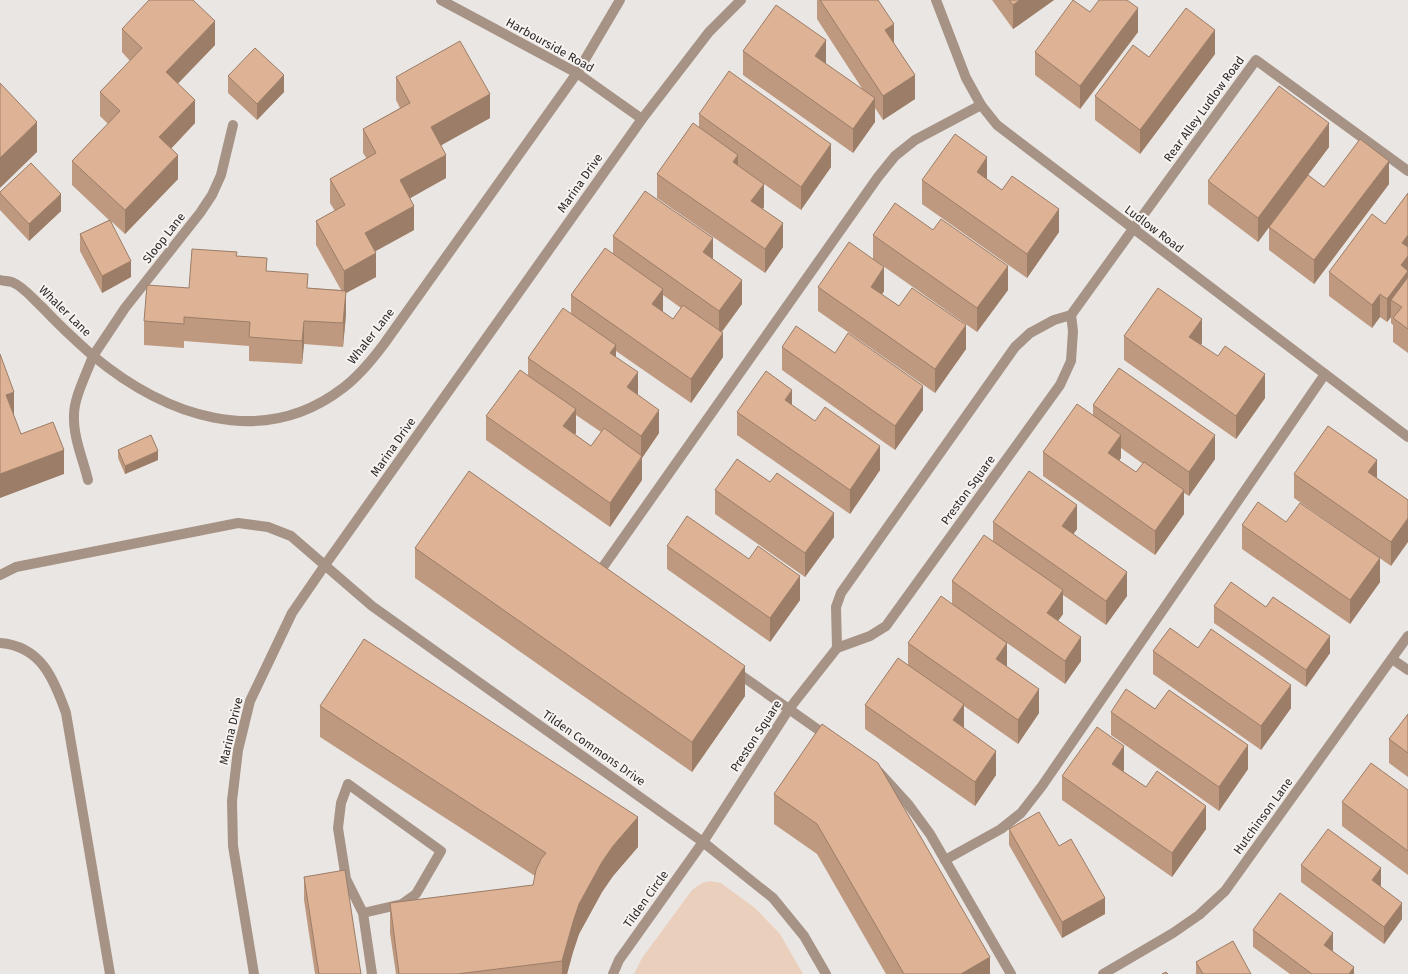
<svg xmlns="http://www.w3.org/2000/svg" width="1408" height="974" font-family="'Fira Sans',sans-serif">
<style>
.green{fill:#ebcfbd}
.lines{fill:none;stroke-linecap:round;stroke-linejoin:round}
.lane{stroke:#a69386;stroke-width:10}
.street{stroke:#a69386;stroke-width:10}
.wall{fill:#bf997f;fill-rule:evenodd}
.shaded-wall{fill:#9b7d68}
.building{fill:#deb294;stroke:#9b7d68}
.labels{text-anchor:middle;stroke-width:4;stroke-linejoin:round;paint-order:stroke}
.street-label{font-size:12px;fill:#2d2b2a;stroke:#f7f3f1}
</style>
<rect width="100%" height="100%" fill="#eae6e3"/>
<polygon class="green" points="710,881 721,883 755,908 780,934 803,974 634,974 642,958 692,890 702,883"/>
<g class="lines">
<g class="lane">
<polyline points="1133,229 1256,60 1408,171"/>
<path d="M 88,480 C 83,459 73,437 74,415 C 74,397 87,373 93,356"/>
<polyline points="598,574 878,177 895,156 915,140 981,105"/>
<path d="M 0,643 C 41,646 54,679 66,713 L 110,974"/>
<polyline points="735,671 830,738"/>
<polyline points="879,772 908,804 930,834 1011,974"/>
<polyline points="945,860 1001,829 1021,813 1042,786 1325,374"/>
</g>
<g class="street">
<polyline points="441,0 577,73 642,119"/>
<polyline points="936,0 966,78 981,105 997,125 1408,437"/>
<path d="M 0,280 C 4,281 8,281 12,282 C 24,287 33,299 42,307 C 58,324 75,340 92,355 C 164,415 261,451 343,388 C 359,376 372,360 384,344 L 577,73 L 620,0"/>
<polyline points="93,356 125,308 200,213 212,195 221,175 233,125"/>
<polyline points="0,575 16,567 238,523 268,527 291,536 372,606 703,842 773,898 804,936 826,974"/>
<polyline points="837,648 836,607 841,593 1015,347 1030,333 1054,320 1071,315 1133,229"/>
<polyline points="1392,659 1408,670"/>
<polyline points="363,913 402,904 416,894 441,851 348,784 341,803 338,828 346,879 363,913 372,974"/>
<polyline points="254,974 233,846 232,801 238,750 250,701 292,613 325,565 642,119 709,32 741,0"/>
<polyline points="613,974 619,960 703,842 789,709 837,648 870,636 886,626 1060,385 1071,361 1073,331 1071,315"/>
<polyline points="1103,974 1173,933 1199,915 1225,891 1408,636"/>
</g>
</g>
<g class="wall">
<polygon points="817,0 878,0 915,99 883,120 875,108 875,122 853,153 743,75 743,51 826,64 863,90 817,19"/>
<polygon points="992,0 1054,0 1013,29"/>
<polygon points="1090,12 1138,32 1080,109 1035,75 1035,52"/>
<polygon points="122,29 215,45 178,83 195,123 171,149 178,179 125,234 111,221 131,277 102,293 80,251 80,234 109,220 72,185 72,161 108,124 100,116 100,92 130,61 122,52"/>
<polygon points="1215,54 1140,154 1095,120 1095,96 1149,57"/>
<polygon points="228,76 284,92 257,120 228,93"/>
<polygon points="396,77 490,118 441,145 446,178 409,198 414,230 375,251 376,277 346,293 346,314 343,347 304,344 302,364 249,361 249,346 184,341 184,348 144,345 144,321 189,288 237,256 267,271 308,288 341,290 316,245 316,221 335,211 330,203 330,179 367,159 363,153 363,129 400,108 396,100"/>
<polygon points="699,114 831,167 801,210 764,184 764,207 763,209 783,247 765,273 657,198 657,174 699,127"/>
<polygon points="1329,147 1308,175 1324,187 1389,184 1314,284 1269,250 1269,227 1258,242 1208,204 1208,181"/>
<polygon points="987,179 1059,232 1027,278 922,204 922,180"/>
<polygon points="0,192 61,211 29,241 0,210"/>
<polygon points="1408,193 1408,353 1393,342 1393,325 1391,323 1391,317 1387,322 1380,317 1372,328 1329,296 1329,272 1385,224"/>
<polygon points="873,235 1008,290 977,332 873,259"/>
<path d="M 613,236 L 713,259 L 742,304 L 722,332 L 723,357 L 691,403 L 616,351 L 616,357 L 659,433 L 642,458 L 642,480 L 610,527 L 486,440 L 486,416 L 528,375 L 528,358 L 571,314 L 571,295 L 613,254 ZM 663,295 L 681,308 L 673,319 L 663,312 ZM 576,415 L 601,432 L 591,446 L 574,434 L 576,433 Z"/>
<polygon points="818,287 884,291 882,295 899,306 966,349 935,393 818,311"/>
<polygon points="1124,336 1202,343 1201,345 1265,398 1236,439 1124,360"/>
<polygon points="782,347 835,353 923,410 895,450 782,370"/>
<path d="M 1093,405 L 1215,459 L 1189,496 L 1184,493 L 1184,514 L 1155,555 L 1043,476 L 1043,452 L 1093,415 ZM 1121,448 L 1143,464 L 1136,472 L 1119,460 L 1121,458 Z"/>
<polygon points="792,406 880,470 850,514 737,435 737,412"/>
<polygon points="118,450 158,460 125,474 118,458"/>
<polygon points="1294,474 1377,478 1408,500 1391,566 1294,498"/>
<polygon points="715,490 834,537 805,577 715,514"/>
<polygon points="993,522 1077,529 1073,534 1127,596 1106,625 1063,595 1063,614 1058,621 1081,661 1065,684 1007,643 1007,667 1039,713 1018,744 964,706 964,728 996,775 975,806 865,729 865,705 908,665 908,643 952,604 952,581 993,541"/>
<polygon points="1286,522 1380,582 1350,624 1242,549 1242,525"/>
<polygon points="667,546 800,600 770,642 667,569"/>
<polygon points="415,548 745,696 692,772 415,578"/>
<polygon points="1214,606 1330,653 1306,687 1214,623"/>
<polygon points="1198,648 1291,708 1261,750 1153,674 1153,651"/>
<polygon points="320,706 638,847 613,876 602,892 579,934 573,952 567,974 396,974 390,933 390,903 533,885 535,876 320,737"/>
<polygon points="1111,712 1248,769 1219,811 1111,735"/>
<polygon points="1408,714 1408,777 1389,763 1389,739"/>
<polygon points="822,724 990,974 886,974 817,854 774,824 774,794"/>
<polygon points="1124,770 1123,771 1206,829 1172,877 1062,800 1062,776"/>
<polygon points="1408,790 1408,875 1342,826 1342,802"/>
<polygon points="1009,829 1059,846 1105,914 1062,938 1009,845"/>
<polygon points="1301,865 1381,885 1380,886 1402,919 1384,944 1301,882"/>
<polygon points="304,877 361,974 315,974 304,900"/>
<polygon points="1253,930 1333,950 1332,950 1354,974 1290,974 1253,947"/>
<polygon points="1196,962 1251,974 1196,974"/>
</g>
<g class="shaded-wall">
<polygon points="1020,0 1054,0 1013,29 1013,5"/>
<polygon points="1138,8 1138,32 1080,109 1080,86"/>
<polygon points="215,21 215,45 166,96 166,72"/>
<polygon points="894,24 894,48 885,30"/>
<polygon points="1215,30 1215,54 1140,154 1140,130"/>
<polygon points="826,40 826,64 815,56"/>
<polygon points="284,75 284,92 257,120 257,104"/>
<polygon points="915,75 915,99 883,120 883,96"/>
<polygon points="490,94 490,118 431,151 431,127"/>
<polygon points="875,98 875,122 853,153 853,129"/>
<polygon points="195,100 195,123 159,161 159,137"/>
<polygon points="37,122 37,152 0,188 0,158"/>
<polygon points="1329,123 1329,147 1258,242 1258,218"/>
<polygon points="831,144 831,167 801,210 801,187"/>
<polygon points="178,155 178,179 125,234 125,210"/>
<polygon points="446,155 446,178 400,204 400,180"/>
<polygon points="738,155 738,178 733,162"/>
<polygon points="987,157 987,181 977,172"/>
<polygon points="1389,161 1389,184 1314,284 1314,260"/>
<polygon points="764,184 764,207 751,225 751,201"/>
<polygon points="61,194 61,211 29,241 29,224"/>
<polygon points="414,206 414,230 365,257 365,233"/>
<polygon points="1059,209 1059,232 1027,278 1027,254"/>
<polygon points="783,223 783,247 765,273 765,249"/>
<polygon points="1408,235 1408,295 1391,300 1391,317 1387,322 1387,299 1401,265 1402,243"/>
<polygon points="713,238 713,262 703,252"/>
<polygon points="376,253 376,277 346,293 346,314 343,347 344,271"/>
<polygon points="131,261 131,277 102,293 102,276"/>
<polygon points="1008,266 1008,290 977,332 977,308"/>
<polygon points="884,267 884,291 871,310 871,287"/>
<polygon points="742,280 742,304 719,335 719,311"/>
<polygon points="663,289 663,313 652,304"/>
<polygon points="1380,294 1380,317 1372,328 1372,305"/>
<polygon points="1202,319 1202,343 1189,360 1189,337"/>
<polygon points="304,321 304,344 302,364 302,341"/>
<polygon points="966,325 966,349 935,393 935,369"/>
<polygon points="723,333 723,357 691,403 691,379"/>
<polygon points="616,345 616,369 610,353"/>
<polygon points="638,372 638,396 627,387"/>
<polygon points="1265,374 1265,398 1236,439 1236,416"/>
<polygon points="923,386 923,410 895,450 895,426"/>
<polygon points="792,390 792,414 785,400"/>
<polygon points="14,392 14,416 6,395"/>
<polygon points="576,409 576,433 563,450 563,426"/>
<polygon points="659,410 659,433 642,458 642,480 610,527 610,503 641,459 641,436"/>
<polygon points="1121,435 1121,458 1108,476 1108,453"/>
<polygon points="1215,435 1215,459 1189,496 1189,472"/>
<polygon points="880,446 880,470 850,514 850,490"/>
<polygon points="64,450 64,474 0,498 0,474"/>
<polygon points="158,451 158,460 125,474 125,466"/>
<polygon points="1377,460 1377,484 1368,472"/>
<polygon points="1184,490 1184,514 1155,555 1155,531"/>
<polygon points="1077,505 1077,529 1062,550 1062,526"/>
<polygon points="834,513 834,537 805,577 805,553"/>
<polygon points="1408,518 1408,542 1391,566 1391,542"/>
<polygon points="1380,558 1380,582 1350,624 1350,600"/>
<polygon points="1127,572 1127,596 1106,625 1106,601"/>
<polygon points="800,576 800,600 770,642 770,618"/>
<polygon points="1063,590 1063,614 1047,636 1047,613"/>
<polygon points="1330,636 1330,653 1306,687 1306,670"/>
<polygon points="1081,637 1081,661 1065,684 1065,661"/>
<polygon points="1007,643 1007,666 996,683 996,659"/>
<polygon points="745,666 745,696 692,772 692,742"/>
<polygon points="1291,685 1291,708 1261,750 1261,726"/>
<polygon points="1039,689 1039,713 1018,744 1018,720"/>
<polygon points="964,704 964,728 953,720"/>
<polygon points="1248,745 1248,769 1219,811 1219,787"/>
<polygon points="1124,746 1124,770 1112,787 1112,764"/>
<polygon points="996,751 996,775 975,806 975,782"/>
<polygon points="1206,806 1206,829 1172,877 1172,853"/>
<polygon points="638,817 638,847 613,876 602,892 579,934 573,952 567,974 562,974 562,961 573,922 579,904 602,862 613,846"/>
<polygon points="1381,868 1381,885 1372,896 1372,880"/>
<polygon points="1105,898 1105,914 1062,938 1062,922"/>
<polygon points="1402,903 1402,919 1384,944 1384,927"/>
<polygon points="1333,933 1333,950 1324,961 1324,945"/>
<polygon points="990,957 990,974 961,974"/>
<polygon points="1354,967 1354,974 1349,974"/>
</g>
<g class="building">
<polygon points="149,0 193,0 215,21 166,72 195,100 159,137 178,155 125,210 72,161 120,111 100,92 142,48 122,29"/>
<polygon points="820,0 878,0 894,24 885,30 915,75 883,96"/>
<polygon points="1009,0 1020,0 1013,5"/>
<polygon points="1073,0 1090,12 1099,0 1127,0 1138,8 1080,86 1035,52"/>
<polygon points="776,5 826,40 815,56 875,98 853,129 743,51"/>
<polygon points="1186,8 1215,30 1140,130 1095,96 1133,45 1149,57"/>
<polygon points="460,41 490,94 431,127 446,155 400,180 414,206 365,233 376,253 344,271 316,221 345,205 330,179 376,153 363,129 410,103 396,77"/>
<polygon points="255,48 284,75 257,104 228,76"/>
<polygon points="729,71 831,144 801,187 699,114"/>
<polygon points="0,83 37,122 0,158"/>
<polygon points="1279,86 1329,123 1258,218 1208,181"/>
<polygon points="693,123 738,155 733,162 764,184 751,201 783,223 765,249 657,174"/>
<polygon points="955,134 987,157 977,172 1002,190 1012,176 1059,209 1027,254 922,180"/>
<polygon points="1360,139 1389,161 1314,260 1269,227 1308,175 1324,187"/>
<polygon points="31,163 61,194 29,224 0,193 0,192"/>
<polygon points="645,191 713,238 703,252 742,280 719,311 613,236"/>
<polygon points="1408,193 1408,235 1402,243 1408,247 1408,256 1401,265 1408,271 1387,299 1380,294 1372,305 1329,272 1372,214 1385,224"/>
<polygon points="895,203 933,230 941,219 1008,266 977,308 873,235"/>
<polygon points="110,220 131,261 102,276 80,234"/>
<polygon points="849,242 884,267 871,287 899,306 912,288 966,325 935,369 818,287"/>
<polygon points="605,248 663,289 652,304 673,319 683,305 723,333 691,379 571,295"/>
<polygon points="192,249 237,252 236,256 267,258 266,271 308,274 307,288 346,291 343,323 304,321 302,341 249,337 250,322 184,317 184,324 144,321 147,285 189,288"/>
<polygon points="1408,277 1408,329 1393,318 1402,307 1391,300"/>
<polygon points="1158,288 1202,319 1189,337 1218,356 1225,346 1265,374 1236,416 1124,336"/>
<polygon points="563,308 616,345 610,353 638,372 627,387 659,410 641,436 528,358"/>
<polygon points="796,326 835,353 848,333 923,386 895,426 782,347"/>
<polygon points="0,354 14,392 6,395 21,434 53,422 64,450 0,474"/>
<polygon points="1119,368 1215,435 1189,472 1093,405"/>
<polygon points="520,370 576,409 563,426 591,446 604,428 642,456 610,503 486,416"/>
<polygon points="766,371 792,390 785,400 815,421 825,407 880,446 850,490 737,412"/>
<polygon points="1077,404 1121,435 1108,453 1136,472 1144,462 1184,490 1155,531 1043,452"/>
<polygon points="1328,426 1377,460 1368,472 1408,500 1408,518 1391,542 1294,474"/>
<polygon points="151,435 158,451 125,466 118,450"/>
<polygon points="737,459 770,482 777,473 834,513 805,553 715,490"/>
<polygon points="469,471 745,666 692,742 415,548"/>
<polygon points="1029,471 1077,505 1062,526 1127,572 1106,601 993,522"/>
<polygon points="1258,502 1286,522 1300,503 1380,558 1350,600 1242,525"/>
<polygon points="687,516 749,559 758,546 800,576 770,618 667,546"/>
<polygon points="984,535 1063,590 1047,613 1081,637 1065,661 952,581"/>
<polygon points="1231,582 1266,607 1273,597 1330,636 1306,670 1214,606"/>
<polygon points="941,596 1007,643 996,659 1039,689 1018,720 908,643"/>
<polygon points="1170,628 1198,648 1211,629 1291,685 1261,726 1153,651"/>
<polygon points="364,639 638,817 613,846 602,862 579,904 573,922 562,961 457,974 399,974 390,903 533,885 536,870 541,859 546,853 320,706"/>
<polygon points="898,658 964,704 953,720 996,751 975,782 865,705"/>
<polygon points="1126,689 1155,709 1169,690 1248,745 1219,787 1111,712"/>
<polygon points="1408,714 1408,753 1389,739"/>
<polygon points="822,724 878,763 990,957 961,974 904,974 817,824 774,794"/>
<polygon points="1097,727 1124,746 1112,764 1146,787 1157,771 1206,806 1172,853 1062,776"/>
<polygon points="1371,763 1408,790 1408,851 1342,802"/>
<polygon points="1039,812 1059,846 1071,839 1105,898 1062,922 1009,829"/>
<polygon points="1328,829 1381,868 1372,880 1402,903 1384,927 1301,865"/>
<polygon points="345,870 361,974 319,974 304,877"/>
<polygon points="1280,893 1333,933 1324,945 1354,967 1349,974 1312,974 1253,930"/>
<polygon points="1233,941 1251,974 1203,974 1196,962"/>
<polygon points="1166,972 1168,974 1162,974"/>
</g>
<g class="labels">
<g class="street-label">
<text transform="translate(550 45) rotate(29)" y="4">Harbourside Road</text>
<text transform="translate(1204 109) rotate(-54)" y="4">Rear Alley Ludlow Road</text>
<text transform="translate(580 183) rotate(-55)" y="4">Marina Drive</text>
<text transform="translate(1154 229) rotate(37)" y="4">Ludlow Road</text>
<text transform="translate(164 238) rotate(-52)" y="4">Sloop Lane</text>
<text transform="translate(65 311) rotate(44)" y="4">Whaler Lane</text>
<text transform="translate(371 336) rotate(-52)" y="4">Whaler Lane</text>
<text transform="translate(393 447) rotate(-55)" y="4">Marina Drive</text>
<text transform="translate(968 490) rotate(-54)" y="4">Preston Square</text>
<text transform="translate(231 731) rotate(-77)" y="4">Marina Drive</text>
<text transform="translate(756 736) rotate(-57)" y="4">Preston Square</text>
<text transform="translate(594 748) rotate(35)" y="4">Tilden Commons Drive</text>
<text transform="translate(1263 816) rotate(-54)" y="4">Hutchinson Lane</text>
<text transform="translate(646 899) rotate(-54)" y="4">Tilden Circle</text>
</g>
</g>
</svg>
